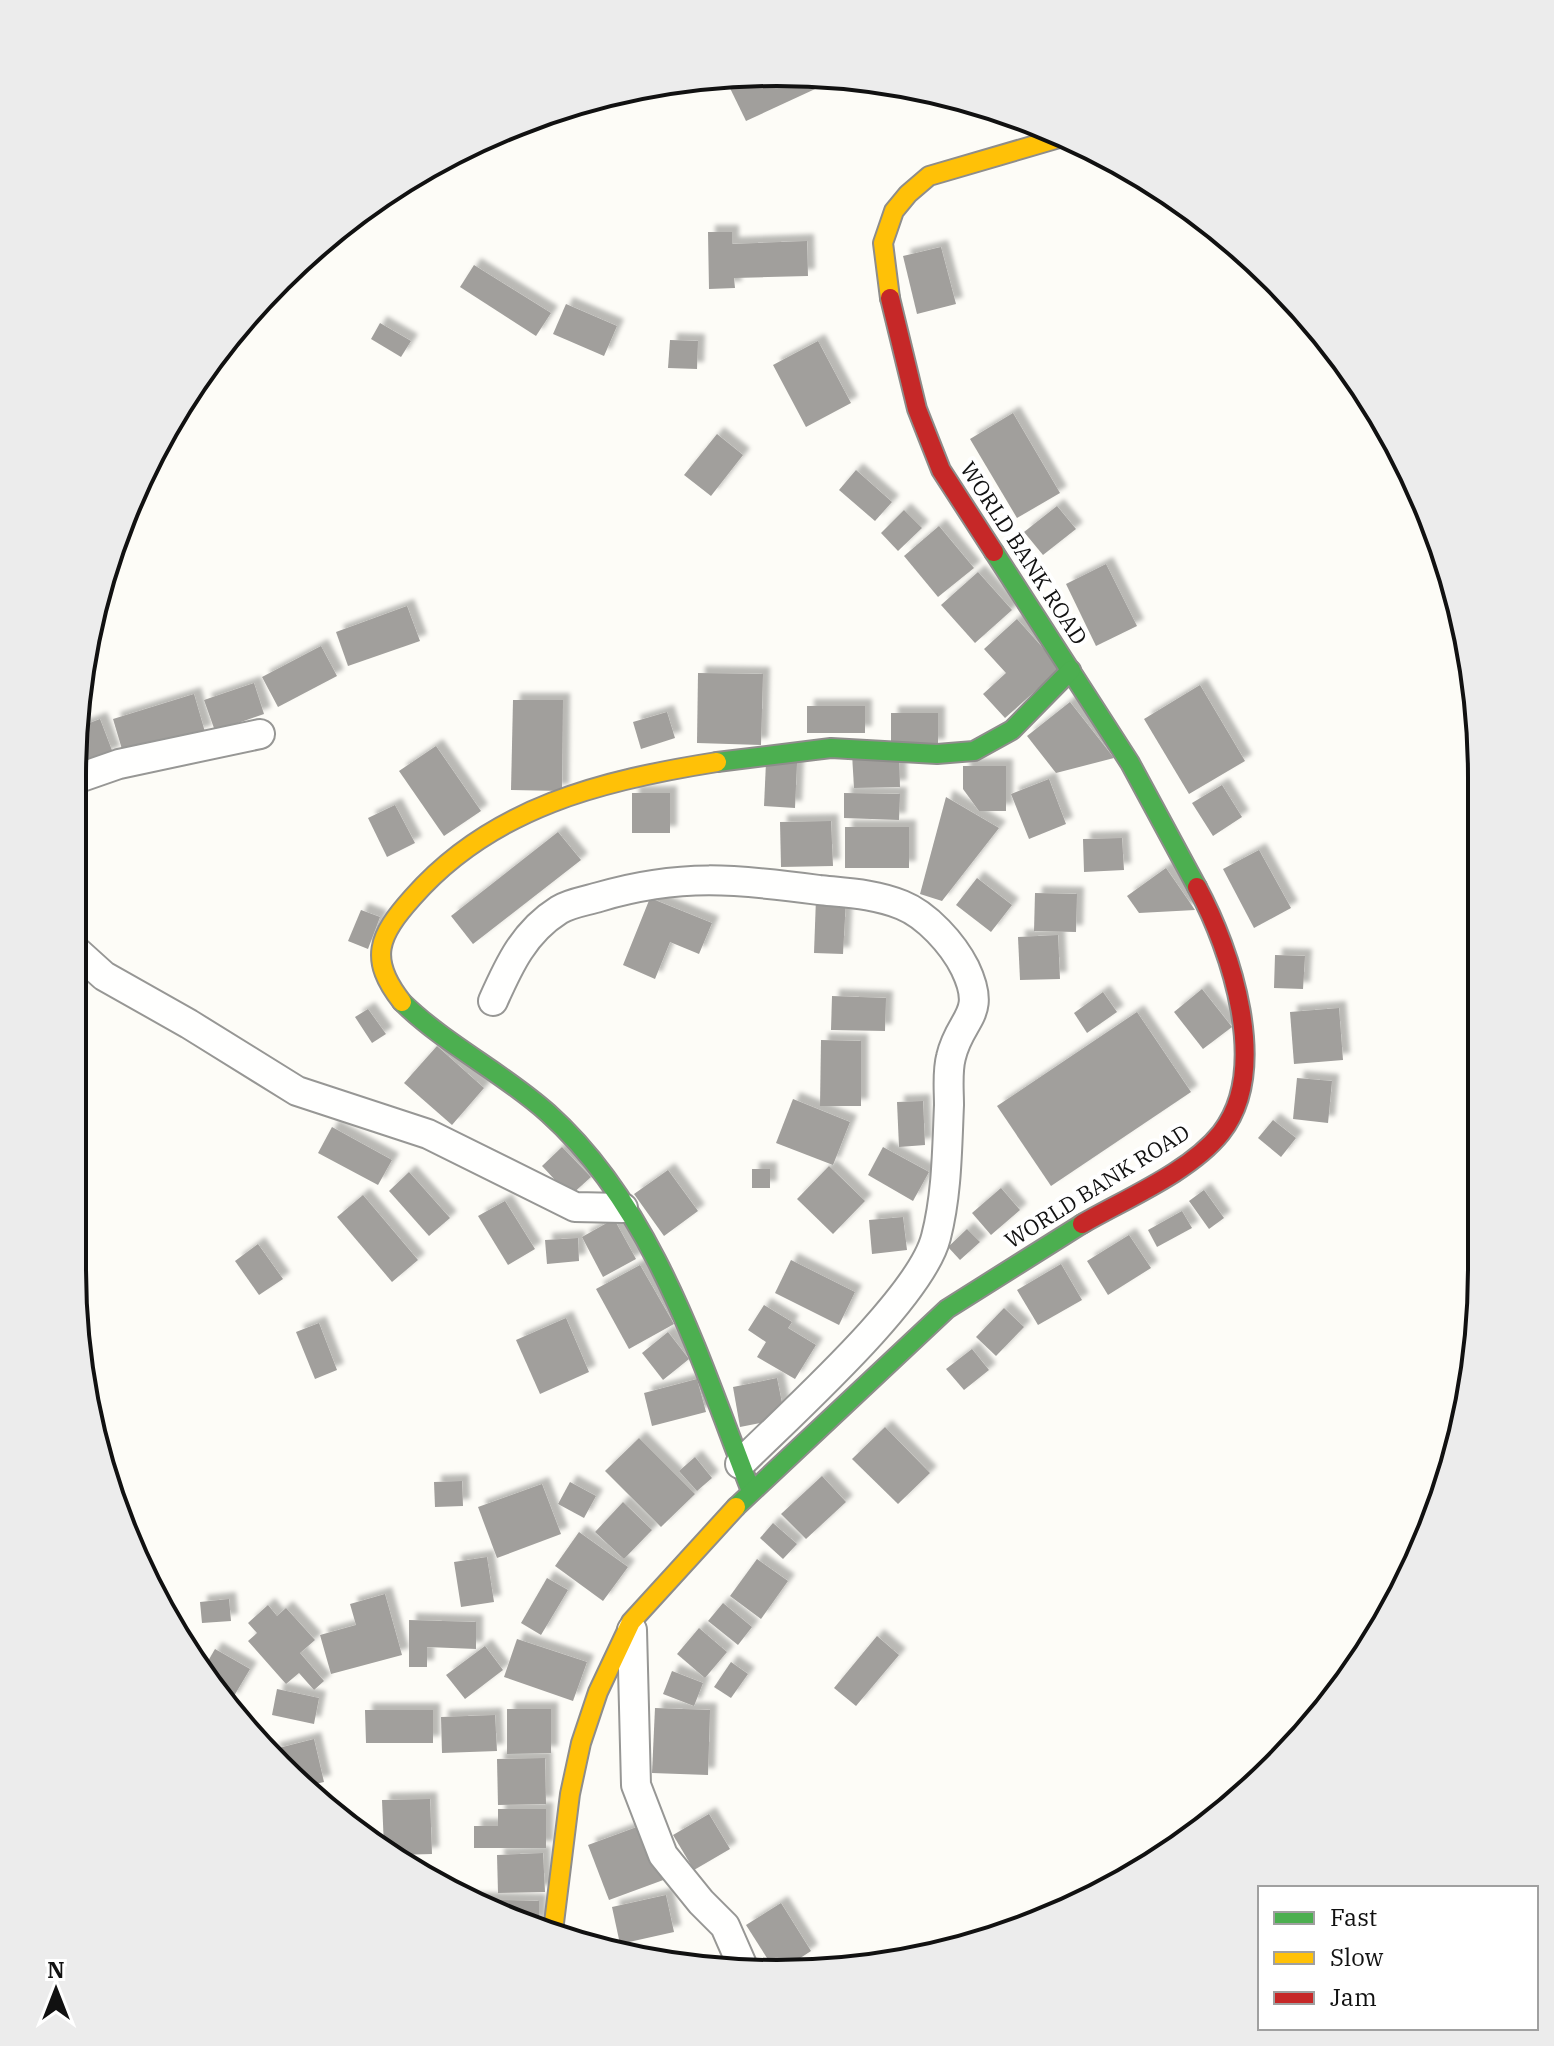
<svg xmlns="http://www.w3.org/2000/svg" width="1554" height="2046" font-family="'IBM Plex Serif',serif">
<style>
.building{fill:#a19f9c;filter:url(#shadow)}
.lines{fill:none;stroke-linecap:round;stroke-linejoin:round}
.street-casing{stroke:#979795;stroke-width:32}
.fast-casing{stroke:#8e8d8b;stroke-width:22}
.slow-casing{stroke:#8e8d8b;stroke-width:22}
.jam-casing{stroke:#8e8d8b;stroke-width:22}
.street{stroke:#fffffe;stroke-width:28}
.fast{stroke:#4caf50;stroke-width:18}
.slow{stroke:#ffc107;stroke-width:18}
.jam{stroke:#c62828;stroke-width:18}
.labels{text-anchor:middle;stroke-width:8;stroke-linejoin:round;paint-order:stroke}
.street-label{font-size:22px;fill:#111;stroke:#fff}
.rim{fill:none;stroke:#111;stroke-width:4}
</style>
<defs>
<filter id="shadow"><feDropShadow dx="7" dy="-7" stdDeviation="2" flood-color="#0004"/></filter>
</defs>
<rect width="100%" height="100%" fill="#fdfcf7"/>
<g class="building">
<polygon points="777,72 812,75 839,78 746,121 726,80"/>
<polygon points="708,232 732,232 732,244 807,241 808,276 734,278 735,288 709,289"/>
<polygon points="941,247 956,304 917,314 903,256"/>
<polygon points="474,265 551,313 536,336 460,287"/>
<polygon points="566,304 617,326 604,356 553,334"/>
<polygon points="380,323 411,341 401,357 371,339"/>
<polygon points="670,340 698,341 697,369 668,368"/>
<polygon points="818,341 851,403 806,427 773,365"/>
<polygon points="1013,413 1060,493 1017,518 970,439"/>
<polygon points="717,434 743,455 711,496 684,475"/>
<polygon points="856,470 892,502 875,521 839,490"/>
<polygon points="1057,506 1076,529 1043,555 1024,532"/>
<polygon points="904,510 922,528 898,551 881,533"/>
<polygon points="939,526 974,568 938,597 904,556"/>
<polygon points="1106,564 1137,626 1096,646 1066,584"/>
<polygon points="978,572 1012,610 975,643 941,605"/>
<polygon points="407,606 420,641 348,666 336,632"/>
<polygon points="1017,619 1061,668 1005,718 983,694 1006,673 984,649"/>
<polygon points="321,646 337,676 278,707 262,677"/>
<polygon points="698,673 763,674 761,745 697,743"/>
<polygon points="254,683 264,714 215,731 204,700"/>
<polygon points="1200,685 1245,761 1189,794 1144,719"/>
<polygon points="194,694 205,732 124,756 113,719"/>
<polygon points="513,700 563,700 562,791 511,790"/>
<polygon points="1070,702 1114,758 1056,773 1027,736"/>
<rect x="807" y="706" width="58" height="27"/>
<polygon points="667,712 675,738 641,749 633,722"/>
<rect x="891" y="713" width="47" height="33"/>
<polygon points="100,719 113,753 73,768 74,729"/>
<polygon points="436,746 481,811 444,836 399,771"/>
<polygon points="899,752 900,787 854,788 852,754"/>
<polygon points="766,762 797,763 795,808 764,806"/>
<polygon points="963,766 1006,766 1006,811 979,811 963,789"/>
<polygon points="1049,779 1066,824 1029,839 1011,794"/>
<polygon points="1222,785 1242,817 1213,836 1192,803"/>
<rect x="632" y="793" width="38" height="40"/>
<polygon points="844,793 900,794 899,820 844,818"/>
<polygon points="946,797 999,828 942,901 920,894"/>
<polygon points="395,805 415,843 387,857 368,818"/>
<polygon points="831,821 833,866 781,867 780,822"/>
<rect x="845" y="827" width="64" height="41"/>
<polygon points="558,832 581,860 473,944 451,916"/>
<polygon points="1122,838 1124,870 1084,872 1083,839"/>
<polygon points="1259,850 1291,908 1254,928 1223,869"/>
<polygon points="1166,868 1195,910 1139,913 1127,896"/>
<polygon points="977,878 1012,905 991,932 956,905"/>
<polygon points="1035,893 1077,894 1076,932 1034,931"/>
<polygon points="650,898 712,923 699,954 670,942 655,979 623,965"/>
<polygon points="816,898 846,899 843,954 814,953"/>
<polygon points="361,910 380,917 368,949 348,941"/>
<polygon points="1058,935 1060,979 1020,980 1018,937"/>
<polygon points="1275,955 1305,956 1303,989 1274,988"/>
<polygon points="1202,989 1232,1027 1203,1049 1174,1012"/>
<polygon points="1103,992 1117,1012 1087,1033 1074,1013"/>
<polygon points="832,996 886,998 885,1031 831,1030"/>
<polygon points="1339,1008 1343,1060 1294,1064 1290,1012"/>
<polygon points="368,1009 386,1034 372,1043 355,1017"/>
<polygon points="1137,1012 1191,1092 1051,1186 997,1106"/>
<polygon points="821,1040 861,1041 861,1106 820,1106"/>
<polygon points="437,1046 484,1088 452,1125 404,1083"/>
<polygon points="1297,1078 1332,1081 1328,1123 1293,1119"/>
<polygon points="793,1099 850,1122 833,1165 776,1143"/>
<polygon points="923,1101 925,1145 899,1147 897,1102"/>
<polygon points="1273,1120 1296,1138 1281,1157 1258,1138"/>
<polygon points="332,1127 392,1160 378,1185 318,1153"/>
<polygon points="562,1147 591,1177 570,1196 542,1166"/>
<polygon points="883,1147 929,1172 913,1201 868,1175"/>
<polygon points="829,1166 865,1201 833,1234 797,1199"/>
<rect x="752" y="1169" width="18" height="19"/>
<polygon points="668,1170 698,1211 664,1236 634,1194"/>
<polygon points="409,1172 450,1218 429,1236 389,1191"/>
<polygon points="1001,1188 1020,1210 991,1235 972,1213"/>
<polygon points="1204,1190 1224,1218 1209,1229 1189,1201"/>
<polygon points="363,1195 418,1260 392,1282 337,1217"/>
<polygon points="505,1201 535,1249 508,1265 478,1216"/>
<polygon points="1182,1211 1192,1228 1157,1247 1148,1230"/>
<polygon points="903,1217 907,1250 872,1254 869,1220"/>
<polygon points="614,1219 636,1259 603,1277 582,1237"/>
<polygon points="967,1229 980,1242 960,1260 948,1247"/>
<polygon points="1129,1235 1151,1268 1108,1295 1087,1261"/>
<polygon points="578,1238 579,1261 547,1264 545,1240"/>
<polygon points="258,1244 283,1279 259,1295 235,1261"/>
<polygon points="791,1260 855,1292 839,1325 775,1293"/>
<polygon points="1061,1264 1082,1300 1038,1325 1017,1290"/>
<polygon points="640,1265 674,1324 629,1349 596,1289"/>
<polygon points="764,1305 792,1322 788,1328 816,1345 795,1379 757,1357 766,1342 748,1330"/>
<polygon points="1004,1308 1024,1327 996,1356 976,1337"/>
<polygon points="566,1318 589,1372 540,1394 516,1340"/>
<polygon points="319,1323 337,1370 315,1379 296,1332"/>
<polygon points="668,1332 689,1359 663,1380 642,1353"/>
<polygon points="972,1349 989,1370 964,1390 946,1369"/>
<polygon points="777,1378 785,1418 740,1427 733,1387"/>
<polygon points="697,1379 706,1412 652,1426 644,1393"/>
<polygon points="885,1427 930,1473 898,1504 852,1459"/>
<polygon points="639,1438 695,1494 661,1527 605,1471"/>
<polygon points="695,1457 712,1478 697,1491 679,1471"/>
<polygon points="822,1476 846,1502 806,1539 781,1514"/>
<polygon points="462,1481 463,1506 435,1507 434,1482"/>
<polygon points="570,1482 596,1496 584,1518 558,1504"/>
<polygon points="542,1484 561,1534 497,1558 478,1507"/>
<polygon points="623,1502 652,1530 624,1559 595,1532"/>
<polygon points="773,1523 797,1544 783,1559 760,1538"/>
<polygon points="579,1532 628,1567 603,1601 555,1566"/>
<polygon points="487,1557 494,1602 461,1607 454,1562"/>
<polygon points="757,1559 788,1581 761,1619 730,1596"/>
<polygon points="547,1578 568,1590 541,1635 521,1623"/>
<polygon points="385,1594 402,1655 331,1674 320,1635 356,1625 350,1604"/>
<polygon points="229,1599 231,1621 202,1623 200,1602"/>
<polygon points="723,1603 752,1627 738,1645 708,1621"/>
<polygon points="268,1605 277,1616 286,1608 315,1640 300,1653 324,1681 314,1690 299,1673 286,1684 248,1641 257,1633 248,1623"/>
<polygon points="409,1620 476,1622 476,1649 427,1647 427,1667 409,1667"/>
<polygon points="699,1628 727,1652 705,1678 677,1654"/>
<polygon points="877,1636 899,1655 856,1706 834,1688"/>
<polygon points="517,1639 587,1662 573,1701 504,1677"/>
<polygon points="485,1646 503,1670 465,1699 446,1675"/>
<polygon points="215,1649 250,1669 231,1701 204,1668"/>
<polygon points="731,1662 748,1674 731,1698 714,1687"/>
<polygon points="672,1671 703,1683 694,1706 663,1694"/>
<polygon points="277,1689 319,1698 314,1724 272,1715"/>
<polygon points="655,1708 710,1710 708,1775 652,1773"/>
<polygon points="507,1709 551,1709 551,1753 507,1754"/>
<polygon points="365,1710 433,1710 433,1743 366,1743"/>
<polygon points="495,1715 497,1751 442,1753 441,1717"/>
<polygon points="314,1739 324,1782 302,1787 271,1750"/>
<polygon points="545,1758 546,1804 498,1805 497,1759"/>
<polygon points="430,1799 432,1854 396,1855 384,1847 382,1800"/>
<polygon points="498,1809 546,1809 546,1848 474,1848 474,1826 498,1826"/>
<polygon points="709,1814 730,1849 694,1870 673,1835"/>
<polygon points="645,1824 666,1879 609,1900 588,1845"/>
<polygon points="543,1853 545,1892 498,1893 497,1855"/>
<polygon points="666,1895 674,1932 620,1944 612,1907"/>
<polygon points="462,1899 539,1901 539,1926 465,1901"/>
<polygon points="781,1903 811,1951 782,1970 774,1969 746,1925"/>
<polygon points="612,1948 659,1960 659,1962 639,1960 611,1951"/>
</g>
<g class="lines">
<g class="street-casing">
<g id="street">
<polyline points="73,780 119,764 260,734"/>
<polyline points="73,948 104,976 189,1024 297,1091 428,1134 575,1207 623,1208"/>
<path d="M 493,1001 C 509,965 524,932 559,910 C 570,903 586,901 599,897 C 680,873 737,879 819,890 C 848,893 875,894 902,905 C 927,915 953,944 965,968 C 988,1016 960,1017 951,1057 C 947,1072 949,1090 949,1105 C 947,1150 947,1194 936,1237 C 921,1298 789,1415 740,1464"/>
<polyline points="632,1630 636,1785 663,1855 701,1902 725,1926 743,1967"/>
</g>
</g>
<g class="fast-casing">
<g id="fast">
<polyline points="994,552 1130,763 1197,887"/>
<polyline points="717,762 831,748 937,754 974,751 1012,730 1071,670"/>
<path d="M 402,1002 C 446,1045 502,1072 548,1113 C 655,1209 700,1360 751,1491"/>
<polyline points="736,1507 947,1309 1082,1224"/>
</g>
</g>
<g class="slow-casing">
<g id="slow">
<polyline points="890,298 883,243 894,211 908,194 929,176 1066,136"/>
<path d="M 402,1002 C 368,959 378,936 413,897 C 492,807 603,780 717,762"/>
<polyline points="553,1931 570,1794 581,1743 598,1692 631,1622 736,1507"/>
</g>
</g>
<g class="jam-casing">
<g id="jam">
<polyline points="890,298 917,409 941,470 994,552"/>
<path d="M 1082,1224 C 1125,1199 1190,1172 1221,1133 C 1271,1070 1231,950 1197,887"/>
</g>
</g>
<use href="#street" class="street"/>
<use href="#fast" class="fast"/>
<use href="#slow" class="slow"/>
<use href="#jam" class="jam"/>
</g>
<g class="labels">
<g class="street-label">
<text transform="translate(1024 553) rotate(57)" y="8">WORLD BANK ROAD</text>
<text transform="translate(1097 1186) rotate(-32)" y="8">WORLD BANK ROAD</text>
</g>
</g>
<path d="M0 0H1554V2046H0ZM777 86H777A691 691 0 0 1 1468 777V1269A691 691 0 0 1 777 1960H777A691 691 0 0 1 86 1269V777A691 691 0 0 1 777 86Z" fill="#ececec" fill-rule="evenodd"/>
<path class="rim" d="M777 86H777A691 691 0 0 1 1468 777V1269A691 691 0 0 1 777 1960H777A691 691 0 0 1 86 1269V777A691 691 0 0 1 777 86Z"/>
<rect x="1258" y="1886" width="280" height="144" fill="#ffffff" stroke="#a0a0a0" stroke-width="2"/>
<rect x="1274" y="1912" width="40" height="12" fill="#4caf50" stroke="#a0a0a0" stroke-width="2"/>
<text x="1330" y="1926" font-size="24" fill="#111111">Fast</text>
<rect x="1274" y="1952" width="40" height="12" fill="#ffc107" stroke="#a0a0a0" stroke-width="2"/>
<text x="1330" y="1966" font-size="24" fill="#111111">Slow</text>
<rect x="1274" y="1992" width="40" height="12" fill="#c62828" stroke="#a0a0a0" stroke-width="2"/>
<text x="1330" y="2006" font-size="24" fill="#111111">Jam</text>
<g transform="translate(56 1990)" stroke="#ffffff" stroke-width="6" paint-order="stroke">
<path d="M0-6L14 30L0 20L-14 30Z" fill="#111111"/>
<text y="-12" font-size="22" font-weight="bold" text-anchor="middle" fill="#111111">N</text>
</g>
</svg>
